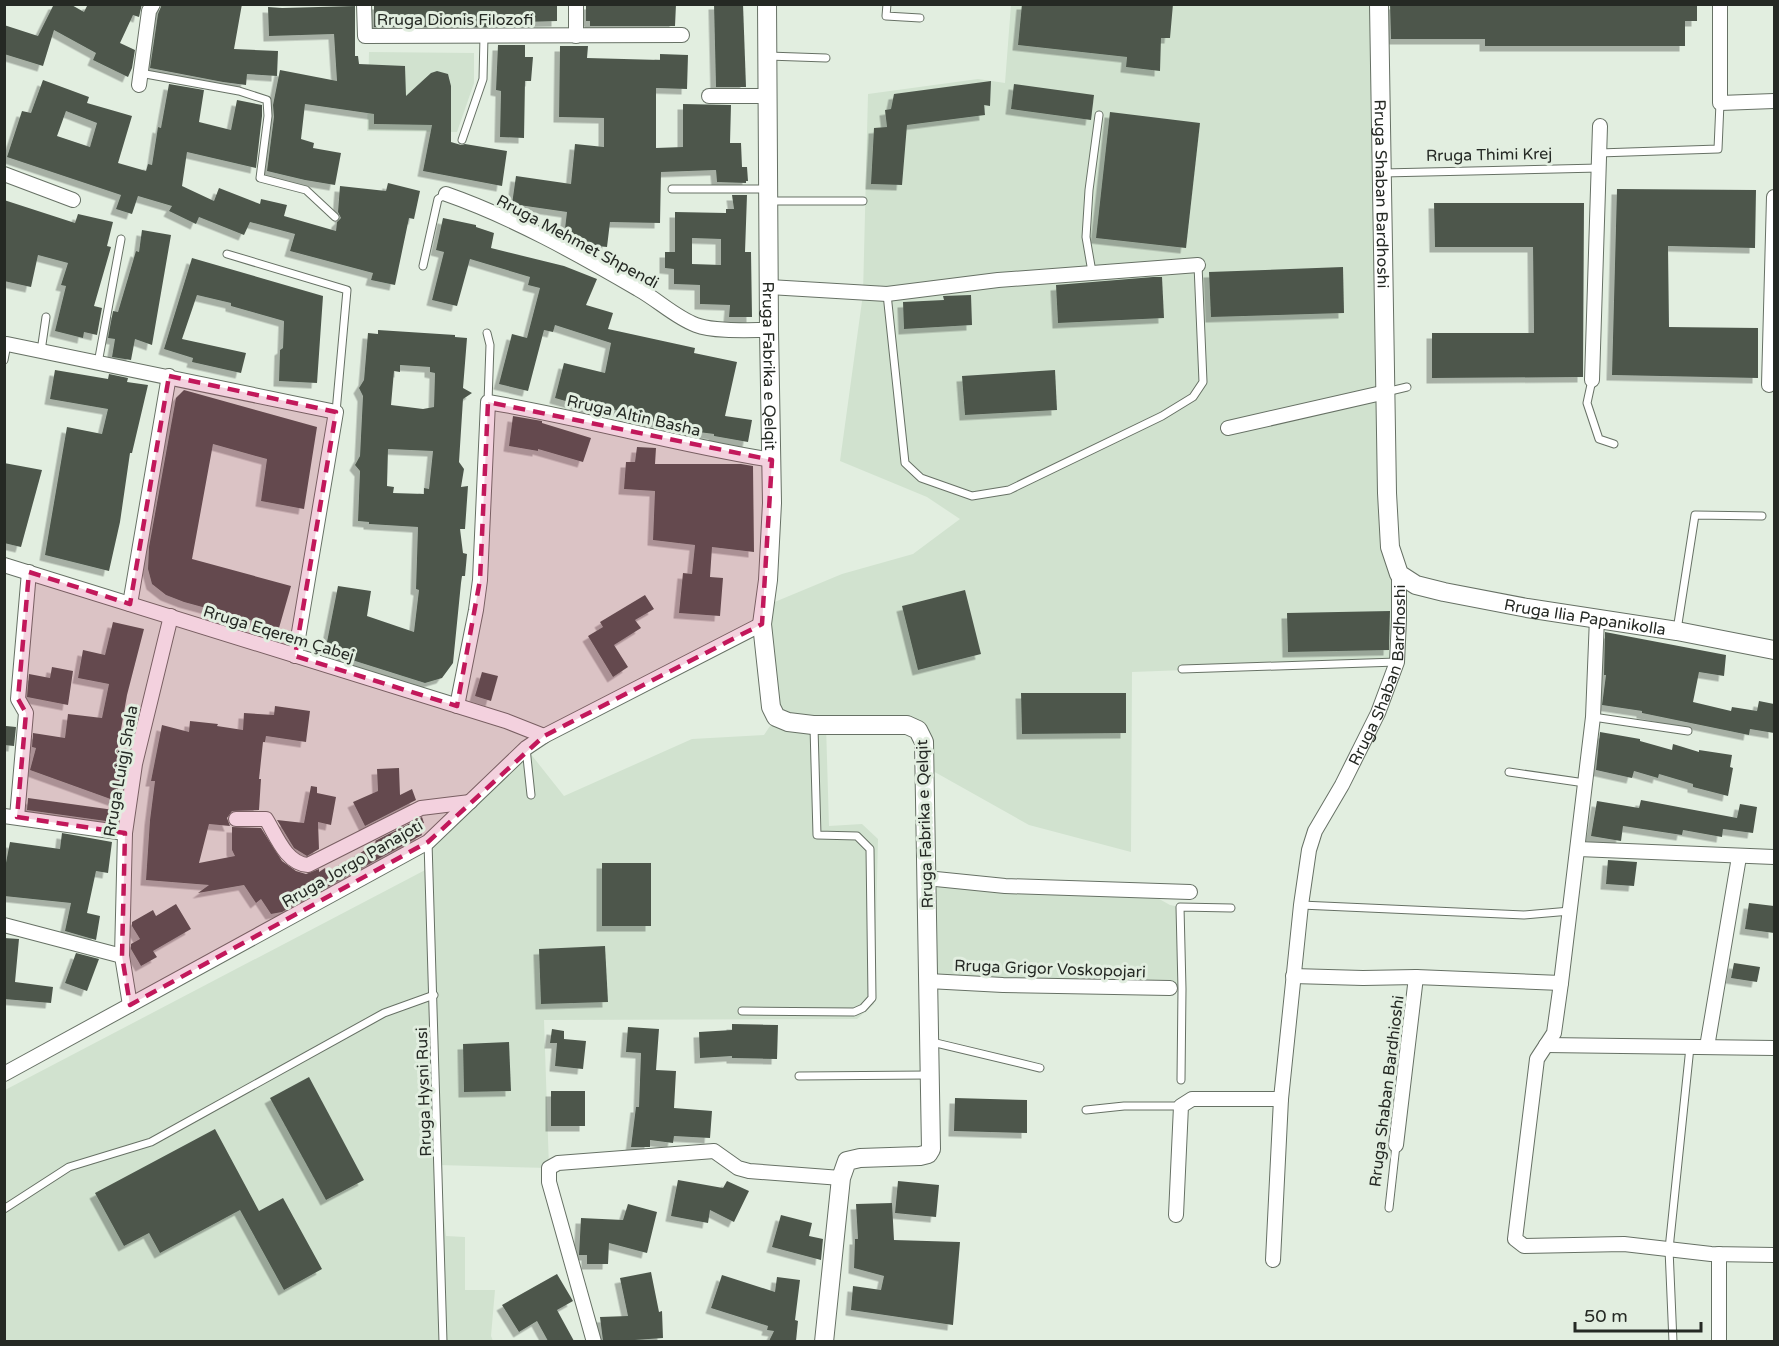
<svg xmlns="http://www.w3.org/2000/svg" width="1779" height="1346" font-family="'Varela Round',sans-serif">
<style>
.built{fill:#d1e2cf}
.building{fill:#4d574c;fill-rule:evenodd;filter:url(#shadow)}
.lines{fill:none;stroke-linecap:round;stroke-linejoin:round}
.service-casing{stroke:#677165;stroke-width:9}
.minor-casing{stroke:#677165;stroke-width:16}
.tertiary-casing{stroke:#677165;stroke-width:20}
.service{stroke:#fff;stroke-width:7}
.minor{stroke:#fff;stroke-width:14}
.tertiary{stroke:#fff;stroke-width:18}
.marked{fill:#c2185b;fill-opacity:0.2;stroke:#c2185b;stroke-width:4.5;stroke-dasharray:12 8;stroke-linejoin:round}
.labels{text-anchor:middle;stroke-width:6;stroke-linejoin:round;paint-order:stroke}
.street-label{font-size:16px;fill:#252924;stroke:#e2eee0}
</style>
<defs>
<filter id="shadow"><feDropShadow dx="-5.5" dy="5.5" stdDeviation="0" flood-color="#0004"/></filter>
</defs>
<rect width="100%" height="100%" fill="#e2eee0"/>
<g class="built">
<polygon points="1011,5 1379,5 1399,574 1397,662 1132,672 1131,852 1029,825 924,766 922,735 826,725 829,826 862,824 878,839 874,1004 857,1019 544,1020 549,1168 438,1165 446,1236 465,1237 465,1290 495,1290 491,1336 493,1341 5,1342 5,1090 429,868 428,842 526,748 564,796 692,739 764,735 776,717 765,606 842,574 913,554 960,519 927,497 840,461 863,294 868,94 978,79 1005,83"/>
<polygon points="369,52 474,53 474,83 457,132 367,131"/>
<polygon points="926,878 1145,891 1170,905 1180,907 1182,989 928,981"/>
</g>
<g class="building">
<polygon points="54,4 70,4 84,12 88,4 142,4 139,17 133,15 120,43 135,50 132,68 128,77 93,60 96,53 54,30 43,66 4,54 4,25 38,36"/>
<polygon points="162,4 242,4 234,49 278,51 277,76 247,74 246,85 223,82 150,68 158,14"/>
<polygon points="374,4 557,4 557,21 489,23 489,27 374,27"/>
<polygon points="586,4 676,4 675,26 590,26 590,21 586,21"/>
<polygon points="714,4 743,4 746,87 716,87"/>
<polygon points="1022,4 1173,4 1170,38 1161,38 1160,71 1126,67 1127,57 1018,45"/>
<polygon points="1390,4 1697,4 1697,21 1685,21 1685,46 1485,46 1485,39 1391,39"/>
<polygon points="355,6 355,56 358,56 359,64 405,66 406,96 431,73 437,71 448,74 451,86 451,142 461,145 465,144 507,151 502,186 423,171 432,125 374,124 374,114 305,104 301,139 314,143 313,148 341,153 335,185 305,180 267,171 274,117 273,105 280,70 337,81 334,34 269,36 268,7 282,8"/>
<polygon points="498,45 525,45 525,57 533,57 531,81 525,81 524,138 500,137 501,91 496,90"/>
<polygon points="560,46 588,46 587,58 660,60 660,54 688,55 687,89 656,88 656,148 683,147 683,104 731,105 730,143 741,143 742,167 747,167 748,181 746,181 746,183 717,182 716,170 661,172 660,223 610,222 607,247 577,244 564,237 567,212 512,204 516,176 571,184 575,144 604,147 604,118 559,117"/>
<path d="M 43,80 L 89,97 L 87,103 L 132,116 L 118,163 L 146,171 L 148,164 L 152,165 L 158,127 L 161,128 L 169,84 L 204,90 L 199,122 L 231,130 L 237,100 L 262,105 L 262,116 L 256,168 L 187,152 L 182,186 L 214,201 L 219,188 L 260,204 L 261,199 L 287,205 L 284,216 L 336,231 L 337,222 L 341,218 L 338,212 L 340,186 L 386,191 L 388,183 L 420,191 L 414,219 L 409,218 L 395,285 L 371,280 L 373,273 L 290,251 L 295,234 L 250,222 L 244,235 L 199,217 L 196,224 L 169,211 L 172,206 L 138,196 L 132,214 L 116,209 L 121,195 L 7,157 L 22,111 L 31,113 ZM 66,111 L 97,123 L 90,147 L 57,136 Z"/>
<polygon points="991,81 990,106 984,105 985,115 907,125 902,185 871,184 874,128 887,127 885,110 891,109 894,94"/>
<polygon points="1014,84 1094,95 1091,120 1011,109"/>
<polygon points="1110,112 1200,123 1186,248 1096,238"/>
<polygon points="1617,189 1756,190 1755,248 1668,246 1669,327 1758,328 1758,378 1612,375"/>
<path d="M 732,195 L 747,195 L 745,252 L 751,252 L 752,317 L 729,317 L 730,305 L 700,304 L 700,285 L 674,284 L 674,269 L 665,268 L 665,252 L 675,252 L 675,212 L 726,213 L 726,209 L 734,209 ZM 692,238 L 721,239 L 721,265 L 692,264 Z"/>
<polygon points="4,200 75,223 78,214 113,222 107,246 111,247 94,306 102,308 97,335 84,332 83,338 55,331 66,286 61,285 68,263 38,255 31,287 4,281"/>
<polygon points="1434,203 1584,203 1583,377 1432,378 1432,333 1534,333 1533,247 1435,247"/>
<polygon points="443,218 476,225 476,227 494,233 491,248 564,266 597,279 586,305 613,313 608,329 695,348 694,353 737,362 725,416 752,420 748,442 714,436 714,434 675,429 675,424 641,420 642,417 591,404 590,408 555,398 564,363 605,373 611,343 555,325 553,332 544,330 528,391 499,384 512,334 527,338 540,288 528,285 530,277 470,259 457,306 432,300 444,252 436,250"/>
<polygon points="142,230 171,235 152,345 135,339 131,360 112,357 115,339 108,338 113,311 118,312 136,251 139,252"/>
<polygon points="192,258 323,296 317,383 279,381 280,350 283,348 284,321 231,306 231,303 197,295 182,339 246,353 241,373 192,362 193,358 164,349"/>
<polygon points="1343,267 1344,313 1211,317 1209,272"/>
<polygon points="1153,277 1162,277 1164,318 1058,323 1056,285"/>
<polygon points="971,295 972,325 904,329 903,302 944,300 943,296"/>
<path d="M 378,330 L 455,335 L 455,337 L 467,338 L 463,388 L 472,393 L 463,399 L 459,462 L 464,469 L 461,487 L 468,486 L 465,529 L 460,529 L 463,553 L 467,554 L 465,576 L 462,576 L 461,583 L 453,663 L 442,678 L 425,683 L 333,654 L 326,647 L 338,586 L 371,591 L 367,616 L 414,632 L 419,590 L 416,589 L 418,527 L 369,524 L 369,522 L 358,521 L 360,471 L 355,465 L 360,456 L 363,396 L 359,388 L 364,380 L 368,333 L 378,334 ZM 400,365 L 430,367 L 430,372 L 435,373 L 434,407 L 423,409 L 391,405 L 394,371 L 400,372 ZM 388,449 L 433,451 L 429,489 L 424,488 L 424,494 L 393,493 L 394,487 L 387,486 Z"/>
<polygon points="55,370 108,379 109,374 128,378 127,382 148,385 132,453 130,453 120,522 109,571 45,555 67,427 102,434 108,409 50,399"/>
<polygon points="1055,370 1057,410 965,415 962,376"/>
<polygon points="184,390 317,427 304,509 261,501 267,459 213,444 192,559 291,586 279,628 184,602 166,595 152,584 148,569 149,547 176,398"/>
<polygon points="513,416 542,421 542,423 591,438 583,462 538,449 538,451 509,446"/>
<polygon points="637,447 656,448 655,464 741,464 753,466 754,552 712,547 710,577 723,578 720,616 679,613 683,573 692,574 695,545 653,540 655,491 624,489 626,462 635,462"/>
<polygon points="4,463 42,470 21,547 4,543"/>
<polygon points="965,590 981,654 918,670 902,606"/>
<polygon points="645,595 654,609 635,620 641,628 614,645 628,667 613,677 588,636 603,627 600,622"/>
<polygon points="1390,611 1389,650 1288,652 1287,613"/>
<polygon points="113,622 144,629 127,695 117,752 124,753 116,801 30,770 36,748 32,747 33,733 65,738 68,714 102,718 109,684 78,678 83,650 105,655"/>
<polygon points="1605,632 1726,655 1724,676 1699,672 1693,702 1731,711 1732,707 1757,711 1759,701 1774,704 1774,733 1750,729 1749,735 1642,713 1642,711 1602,705 1606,675 1604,675"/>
<polygon points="52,667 73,671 68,705 27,697 29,674 50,678"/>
<polygon points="482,672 498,676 491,701 475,696"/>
<polygon points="1021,693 1126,693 1126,733 1022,734"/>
<polygon points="275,706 310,711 306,742 266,736 265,742 263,742 259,779 261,779 259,810 232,811 227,818 230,826 209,824 199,863 235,856 232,850 232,827 261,828 282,861 296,871 306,874 319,869 319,872 325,868 326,873 359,854 376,842 375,841 422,817 424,823 418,825 422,835 282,912 271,914 261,899 256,903 244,885 198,893 209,885 146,880 150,820 155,781 151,781 162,725 189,732 190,721 218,724 217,726 243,730 244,713 274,715"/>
<polygon points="6,726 16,727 14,746 4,745"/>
<polygon points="1600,732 1640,739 1640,741 1672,750 1673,744 1699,752 1699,750 1732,755 1730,767 1733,768 1728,796 1693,787 1693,784 1659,774 1658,778 1634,771 1632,778 1596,770"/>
<polygon points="399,768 400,795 412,789 416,800 365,826 353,802 378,791 377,769"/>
<polygon points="311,786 317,787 317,793 336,797 331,825 318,822 319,849 307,856 294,848 277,820 304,823"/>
<polygon points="28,798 114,810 113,822 27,810"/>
<polygon points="1641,800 1737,818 1740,804 1757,807 1753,833 1723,829 1722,837 1683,830 1682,835 1623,826 1621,841 1591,836 1597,801 1639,808"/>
<polygon points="62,833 112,842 108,873 96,871 87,913 100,916 96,940 65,931 71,903 4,896 4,873 10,842 60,849"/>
<polygon points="1608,860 1637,862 1634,886 1606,884"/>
<rect x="602" y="863" width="49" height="63"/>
<polygon points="1749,903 1774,906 1774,933 1745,929"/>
<polygon points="176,904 191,929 153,951 157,957 141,966 131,949 131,944 140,939 132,926 132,922 153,910 156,916"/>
<polygon points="4,938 19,939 15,982 53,987 51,1003 4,999"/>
<polygon points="605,946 608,1002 541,1004 539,949"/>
<polygon points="76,953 99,959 87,991 65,983"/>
<polygon points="1734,963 1760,967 1757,982 1731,978"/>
<polygon points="732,1024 778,1025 777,1059 732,1058 732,1056 700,1058 699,1032 732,1030"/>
<polygon points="628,1027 659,1029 656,1070 676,1071 674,1108 712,1111 710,1138 674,1136 673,1143 650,1140 650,1147 631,1147 636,1107 639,1107 641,1053 626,1052"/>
<polygon points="552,1029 564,1031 564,1039 586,1041 583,1069 555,1066 557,1043 550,1043"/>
<polygon points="509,1042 511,1091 464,1092 463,1044"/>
<polygon points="309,1077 364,1180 326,1200 270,1098"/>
<rect x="551" y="1091" width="34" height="35"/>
<polygon points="955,1098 1027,1100 1027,1133 954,1131"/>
<polygon points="215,1129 259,1211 283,1198 322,1269 284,1290 240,1210 160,1253 149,1233 124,1246 95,1193"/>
<polygon points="678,1180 723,1188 727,1181 749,1191 734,1222 710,1210 708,1223 671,1216"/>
<polygon points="898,1181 939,1185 936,1217 895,1213"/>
<polygon points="892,1203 894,1240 960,1242 953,1325 851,1310 853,1286 881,1290 884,1276 854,1268 855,1239 858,1239 856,1204"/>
<polygon points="628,1204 657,1212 647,1253 609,1243 608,1264 587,1264 587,1255 579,1255 581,1218 623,1220"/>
<polygon points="781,1215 812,1223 809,1236 823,1239 821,1260 772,1247"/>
<polygon points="651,1272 659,1312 662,1311 663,1338 635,1340 635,1341 603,1341 600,1317 628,1316 620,1278"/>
<polygon points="557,1274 573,1301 557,1310 574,1341 548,1341 537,1321 519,1332 502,1305"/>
<polygon points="722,1275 775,1292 777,1277 800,1280 795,1320 798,1321 796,1341 769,1341 774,1331 767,1330 768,1326 711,1308"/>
</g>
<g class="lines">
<g class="service-casing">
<g id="service">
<polyline points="887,4 886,16 920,18"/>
<polyline points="768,56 826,58"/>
<polyline points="140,73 239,91 267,100 268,116 260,178 306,190 335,217"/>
<polyline points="462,140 483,79 484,36"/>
<polyline points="1599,153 1718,149 1720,103"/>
<polyline points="1383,173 1599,168"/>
<polyline points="672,189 768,189"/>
<polyline points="771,201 863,201"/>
<polyline points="227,254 347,290 336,412"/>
<polyline points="423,266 438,199 446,194"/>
<polyline points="1092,272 1086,237 1089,190 1099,115"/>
<polyline points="887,294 905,463 921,478 972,496 1009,490 1162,416 1193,397 1203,382 1198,265"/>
<polyline points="487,333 490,345 488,402"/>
<polyline points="41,351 46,317"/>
<polyline points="4,360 7,344 5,343"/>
<polyline points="98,363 121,239"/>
<polyline points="1592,380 1587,403 1599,439 1614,444"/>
<polyline points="1386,392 1407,387"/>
<polyline points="1677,630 1695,515 1762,516"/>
<polyline points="1182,669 1397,662"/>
<polyline points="1593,717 1688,731"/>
<polyline points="526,748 531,795"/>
<polyline points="1509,772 1585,783"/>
<polyline points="428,842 443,1342"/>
<polyline points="1301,905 1524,915 1570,911"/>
<polyline points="742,1011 854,1012 863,1008 872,998 870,849 857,836 817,835 814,727"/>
<polyline points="932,1042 1040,1068"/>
<polyline points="799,1076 928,1075"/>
<polyline points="1181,1080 1182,989 1180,907 1231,908"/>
<polyline points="1086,1110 1124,1106 1181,1106"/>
<polyline points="1389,1208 1396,1145"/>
<polyline points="4,1209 69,1167 151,1142 384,1013 434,995"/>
<polyline points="1673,1342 1669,1249 1690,1047"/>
</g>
</g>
<g class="minor-casing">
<g id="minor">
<polyline points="364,4 365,36 682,35"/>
<polyline points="576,4 576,36"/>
<polyline points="1720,4 1720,103 1774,101"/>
<polyline points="139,85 149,11 153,4"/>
<polyline points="709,96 767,96"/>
<polyline points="4,174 73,200"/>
<path d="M 446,194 C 512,217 578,254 638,289 C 658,300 675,317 696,325 C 714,332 750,330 769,330"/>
<polyline points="769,287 887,294 998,280 1198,265"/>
<polyline points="7,344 336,412 295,656"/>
<polyline points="1592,380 1600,126"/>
<polyline points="1769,385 1774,197"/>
<polyline points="1228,428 1386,392"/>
<polyline points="4,565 506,721 544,736"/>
<polyline points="130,604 169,376"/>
<polyline points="1597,618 1593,717 1561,983 1554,1033 1537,1059 1515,1239 1524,1246 1624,1244 1711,1254 1774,1255"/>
<path d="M 457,706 L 476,610 L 480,580 L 488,402 C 584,418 677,445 772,460"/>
<polyline points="4,816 125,833"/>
<polyline points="17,817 26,713 18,699 29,572"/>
<path d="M 236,819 L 266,819 C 276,835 286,864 308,865 L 421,808 L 470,802"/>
<polyline points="1578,849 1774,857"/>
<polyline points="926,878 1005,886 1190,892"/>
<polyline points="4,925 122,956"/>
<polyline points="1293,976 1363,978 1416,977 1561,983"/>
<polyline points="928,981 1003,985 1170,988"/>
<polyline points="130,1005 122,956 125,833 135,764 171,616"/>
<polyline points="1546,1045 1774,1048"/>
<polyline points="1707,1047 1739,857"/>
<polyline points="4,1074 428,842 526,748 544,736 762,624"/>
<polyline points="1396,1145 1416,977"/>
<polyline points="1176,1215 1181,1106 1192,1099 1281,1099"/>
<path id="s1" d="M 1273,1260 L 1281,1099 L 1301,905 L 1309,850 L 1315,831 L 1342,785 L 1378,713 L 1397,662 L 1399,620 L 1399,574"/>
<polyline points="594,1342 549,1182 549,1168 558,1163 714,1151 738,1168 749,1171 841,1178"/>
<polyline points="1719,1342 1719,1254"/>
</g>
</g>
<g class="tertiary-casing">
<g id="tertiary">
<path id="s2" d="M 767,4 L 769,330 L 772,503 L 768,580 L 762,624 L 771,707 L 776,717 L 788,722 L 813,725 L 907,725 L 918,730 L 924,742 L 931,1149 L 928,1154 L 920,1156 L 860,1158 L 847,1161 L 841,1178 L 824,1342"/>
<path id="s3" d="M 1379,4 L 1387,493 L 1390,547 L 1399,574 L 1416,585 L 1444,592 L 1527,608 L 1677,631 L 1774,650"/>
</g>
</g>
<use href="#service" class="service"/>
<use href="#minor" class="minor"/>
<use href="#tertiary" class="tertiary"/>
</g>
<path class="marked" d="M 169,376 L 336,412 L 295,656 L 457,706 L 480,580 L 488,402 L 772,460 L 762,624 L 544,736 L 428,842 L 130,1005 L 122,956 L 125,833 L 17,817 L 26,713 L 18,699 L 29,572 L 130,604 Z"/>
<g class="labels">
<g class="street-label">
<text x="455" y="25">Rruga Dionis Filozofi</text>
<text transform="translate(1489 154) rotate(-1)" y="6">Rruga Thimi Krej</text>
<text dy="6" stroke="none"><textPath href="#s3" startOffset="190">Rruga Shaban Bardhoshi</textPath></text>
<text transform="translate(578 241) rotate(28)" y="6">Rruga Mehmet Shpendi</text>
<text dy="6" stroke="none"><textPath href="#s2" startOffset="362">Rruga Fabrika e Qelqit</textPath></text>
<text transform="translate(634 415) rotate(13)" y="6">Rruga Altin Basha</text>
<text dy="6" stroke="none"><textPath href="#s3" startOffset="764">Rruga Ilia Papanikolla</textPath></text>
<text transform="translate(279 633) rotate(17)" y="6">Rruga Eqerem Çabej</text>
<text dy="6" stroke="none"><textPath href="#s1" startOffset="603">Rruga Shaban Bardhoshi</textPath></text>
<text transform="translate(120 771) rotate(-80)" y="6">Rruga Luigj Shala</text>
<text transform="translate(924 824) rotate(-92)" y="6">Rruga Fabrika e Qelqit</text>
<text transform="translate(352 863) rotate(-30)" y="6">Rruga Jorgo Panajoti</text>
<text transform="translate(1050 968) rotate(2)" y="6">Rruga Grigor Voskopojari</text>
<text transform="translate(1386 1091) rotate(-83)" y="6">Rruga Shaban Bardhioshi</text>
<text transform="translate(423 1092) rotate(-92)" y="6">Rruga Hysni Rusi</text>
</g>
</g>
<rect width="1779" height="1346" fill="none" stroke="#252924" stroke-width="12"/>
<path d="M1575 1322v9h126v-9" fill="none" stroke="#252924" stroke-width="3"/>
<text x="1584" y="1322" font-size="18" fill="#252924" stroke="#e2eee0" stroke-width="4.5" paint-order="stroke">50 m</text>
</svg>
